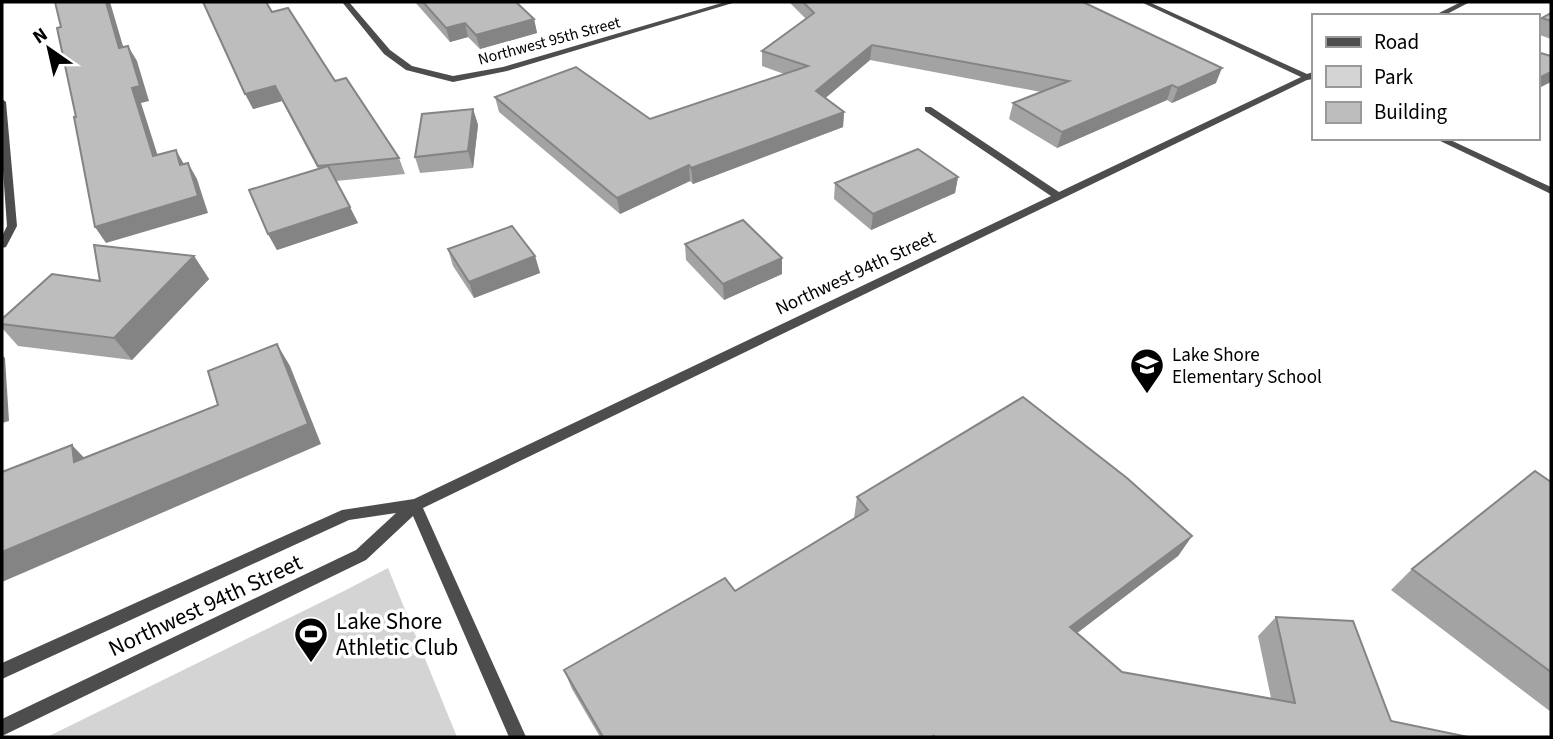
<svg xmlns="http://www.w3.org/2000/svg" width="1553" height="739" font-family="'Source Sans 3',sans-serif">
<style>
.green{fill:#d4d4d4}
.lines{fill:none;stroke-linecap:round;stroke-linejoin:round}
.minor{fill:#4d4d4d;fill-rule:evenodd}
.wall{fill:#a3a3a3}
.shaded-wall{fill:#848484}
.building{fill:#bdbdbd;stroke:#848484;stroke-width:2}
.labels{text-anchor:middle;stroke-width:7;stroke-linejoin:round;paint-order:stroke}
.far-street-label{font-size:16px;fill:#000;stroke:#fff}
.street-label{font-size:19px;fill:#000;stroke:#fff}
.poi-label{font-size:19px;fill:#000;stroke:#fff;text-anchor:start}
.near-street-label{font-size:23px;fill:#000;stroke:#fff}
.near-poi-label{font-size:23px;fill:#000;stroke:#fff;text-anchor:start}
</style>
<rect width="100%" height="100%" fill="#fff"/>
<polygon class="green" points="388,568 457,737 47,737 344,591"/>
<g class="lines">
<g class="minor">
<polygon points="342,2 349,2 390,50 412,66 453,76 503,67 725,2 736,2 507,71 453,82 406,70 384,54"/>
<polygon points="1141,2 1149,2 1307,74 1313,72 1313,79 1307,80 423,508 526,737 509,737 413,516 366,560 2,736 2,719 356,550 396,513 349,520 2,679 2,663 342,510 414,499 1051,196 925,111 925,107 931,107 1059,192 1301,77"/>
<polygon points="1461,2 1470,2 1443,16 1433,16"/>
<polygon points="2,99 6,102 17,226 6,247 2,248 2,236 7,226 2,157"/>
<polygon points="1434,138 1446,138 1551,187 1551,194"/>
</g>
</g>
<g class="wall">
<polygon points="415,2 516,2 534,19 537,33 480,49 468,37 450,42"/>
<polygon points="789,2 1083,2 1216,83 1172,103 1167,100 1057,148 1009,119 1013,103 1041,92 870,60 825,98 844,112 843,127 693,184 690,181 620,214 499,112 495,97 650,119 784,74 762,66 762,51 806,19"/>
<polygon points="272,12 335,81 399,158 405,174 336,181 358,223 277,250 268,234 318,169 282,101 253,109"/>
<polygon points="1551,13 1551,39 1537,34 1537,24 1542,18"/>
<polygon points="473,109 478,125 473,168 420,173 415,157"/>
<polygon points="958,177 955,193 871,230 834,199 835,183"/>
<polygon points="685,244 782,274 724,300 686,260"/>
<polygon points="448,249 535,256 540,273 474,298 453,266"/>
<polygon points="194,256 209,279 132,360 18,346 2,328 2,319 100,281"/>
<polygon points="1551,482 1551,712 1391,590 1412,569"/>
<polygon points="857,497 1192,536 1178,556 1077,633 1122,672 1271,698 1258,636 1276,617 1391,721 1468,737 600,737 572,689 564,670 735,591 854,518"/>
</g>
<g class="shaded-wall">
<polygon points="106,2 110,2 128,63 119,48"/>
<polygon points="534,19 537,33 480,49 476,35"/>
<polygon points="465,23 468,37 450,42 446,28"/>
<polygon points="872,45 870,60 815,107 816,91"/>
<polygon points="128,46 137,61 149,101 141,103 163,172 153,156 132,88"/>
<polygon points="1222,68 1216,83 1172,103 1178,88"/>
<polygon points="1551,72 1551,82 1537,89 1537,79"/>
<polygon points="1172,85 1167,100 1057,148 1062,132"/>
<polygon points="275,86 282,101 253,109 245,94"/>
<polygon points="473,109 478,125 473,168 468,151"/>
<polygon points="844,112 843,127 693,184 691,168"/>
<polygon points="176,150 185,166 180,165"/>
<polygon points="188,163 197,179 208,213 106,243 95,227"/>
<polygon points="689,165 690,181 620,214 617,198"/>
<polygon points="958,177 955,193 871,230 873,214"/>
<polygon points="350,207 358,223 277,250 268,234"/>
<polygon points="194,256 209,279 132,360 114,338"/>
<polygon points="535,256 540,273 474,298 469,282"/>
<polygon points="782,258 782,274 724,300 723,284"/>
<polygon points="277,344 290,366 321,444 2,582 2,552 308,424"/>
<polygon points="2,355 5,358 9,421 2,423"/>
<polygon points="72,445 92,466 74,462"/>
<polygon points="1192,536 1178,556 1060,646 1070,627"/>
</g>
<g class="building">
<polygon points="55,2 106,2 119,48 128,46 140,86 132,88 153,156 176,150 180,165 188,163 198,196 95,227 74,117 76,117 57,28 61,27"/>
<polygon points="203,2 266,2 272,12 288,8 335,81 346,78 399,158 318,166 275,86 245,94"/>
<polygon points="423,2 516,2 534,19 476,35 465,23 446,28"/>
<polygon points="803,2 1083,2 1222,68 1178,88 1172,85 1062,132 1013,103 1069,81 872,45 816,91 844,112 691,168 689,165 617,198 495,97 576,67 650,119 808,66 762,51 814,13"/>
<polygon points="1551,13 1551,21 1542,18"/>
<polygon points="1537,52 1551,56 1551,72 1537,79"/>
<polygon points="473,109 468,151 415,157 422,114"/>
<polygon points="918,149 958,177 873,214 835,183"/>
<polygon points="328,166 350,207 268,234 249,190"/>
<polygon points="743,220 782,258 723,284 685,244"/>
<polygon points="512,226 535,256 469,282 448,249"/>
<polygon points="94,245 194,256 114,338 2,324 2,319 52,274 100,281"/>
<polygon points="277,344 308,424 2,552 2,472 72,445 74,462 218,405 208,371"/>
<polygon points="1023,397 1127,478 1192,536 1070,627 1122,672 1295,703 1276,617 1353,621 1391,721 1468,737 934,737 934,736 931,737 603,737 564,670 725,578 735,591 868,510 857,497"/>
<polygon points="1535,471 1551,482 1551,672 1412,569"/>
</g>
<defs>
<g id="school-pin" transform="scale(1.75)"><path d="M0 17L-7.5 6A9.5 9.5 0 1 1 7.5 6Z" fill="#000" stroke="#fff"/><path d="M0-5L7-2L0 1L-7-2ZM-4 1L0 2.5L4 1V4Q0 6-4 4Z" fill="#fff"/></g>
<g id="stadium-pin" transform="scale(1.75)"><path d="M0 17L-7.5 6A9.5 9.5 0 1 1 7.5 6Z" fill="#000" stroke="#fff"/><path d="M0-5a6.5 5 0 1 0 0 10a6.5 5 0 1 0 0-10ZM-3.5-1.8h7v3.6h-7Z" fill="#fff"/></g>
</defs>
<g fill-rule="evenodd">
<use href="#school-pin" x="1147" y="365"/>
<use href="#stadium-pin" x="311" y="634"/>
</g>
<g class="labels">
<g class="far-street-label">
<text transform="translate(549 40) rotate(-15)" y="6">Northwest 95th Street</text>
</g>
<g class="street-label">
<text transform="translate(855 272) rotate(-25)" y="7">Northwest 94th Street</text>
</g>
<g class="poi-label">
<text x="1172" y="361">Lake Shore<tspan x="1172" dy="22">Elementary School</tspan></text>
</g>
<g class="near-street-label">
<text transform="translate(205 605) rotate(-25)" y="8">Northwest 94th Street</text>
</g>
<g class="near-poi-label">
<text x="336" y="629">Lake Shore<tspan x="336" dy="26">Athletic Club</tspan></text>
</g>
</g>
<rect width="1553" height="739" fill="none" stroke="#000000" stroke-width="7"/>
<rect x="1312" y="14" width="228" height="126" fill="#ffffff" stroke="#999999" stroke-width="2"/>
<rect x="1326" y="37" width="35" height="10" fill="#4d4d4d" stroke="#999999" stroke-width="2"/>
<text x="1374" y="49" font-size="21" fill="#000000">Road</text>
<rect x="1326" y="66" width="35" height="21" fill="#d4d4d4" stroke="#999999" stroke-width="2"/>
<text x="1374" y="84" font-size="21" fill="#000000">Park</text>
<rect x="1326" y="102" width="35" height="21" fill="#bdbdbd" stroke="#999999" stroke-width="2"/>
<text x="1374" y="119" font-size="21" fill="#000000">Building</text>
<g transform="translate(49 49) rotate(326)" stroke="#ffffff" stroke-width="5" paint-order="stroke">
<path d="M0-5L12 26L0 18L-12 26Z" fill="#000000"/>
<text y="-10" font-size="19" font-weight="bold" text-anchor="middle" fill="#000000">N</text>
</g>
</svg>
